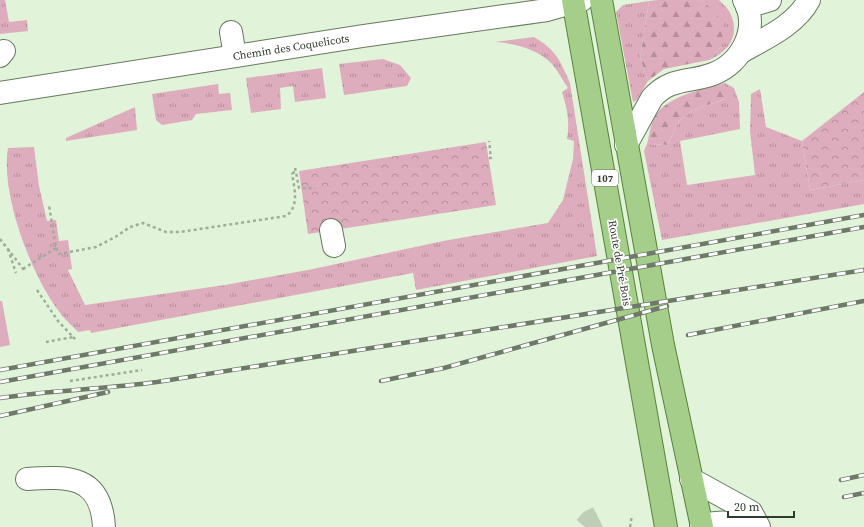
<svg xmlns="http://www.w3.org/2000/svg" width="864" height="527" font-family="'Source Serif 4',serif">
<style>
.grass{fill:url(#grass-tufts)}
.forest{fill:url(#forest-firs)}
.park{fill:url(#park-crowns)}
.garden{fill:#deadbd}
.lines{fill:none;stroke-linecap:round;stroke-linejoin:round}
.minor-tunnel{stroke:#beceb7;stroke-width:22;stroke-dasharray:22 11;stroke-linecap:butt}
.minor-casing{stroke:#697861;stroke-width:24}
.major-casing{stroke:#558438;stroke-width:24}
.path{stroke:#9fad99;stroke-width:2.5;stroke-dasharray:3 3;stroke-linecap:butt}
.minor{stroke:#fff;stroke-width:22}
.major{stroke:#a5ce8b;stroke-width:22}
.rail-casing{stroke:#6e7969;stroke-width:4.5}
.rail{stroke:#fff;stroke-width:3;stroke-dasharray:9;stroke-linecap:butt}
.labels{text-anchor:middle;stroke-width:3.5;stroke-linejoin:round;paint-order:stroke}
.shield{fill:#fff;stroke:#6f746d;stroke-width:1}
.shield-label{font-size:10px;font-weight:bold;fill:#31382e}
.street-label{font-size:11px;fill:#31382e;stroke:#fff}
</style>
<defs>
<pattern id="grass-tufts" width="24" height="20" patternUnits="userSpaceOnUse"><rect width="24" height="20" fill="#deadbd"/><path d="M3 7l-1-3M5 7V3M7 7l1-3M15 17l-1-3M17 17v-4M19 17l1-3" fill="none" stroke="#b58e9a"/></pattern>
<pattern id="forest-firs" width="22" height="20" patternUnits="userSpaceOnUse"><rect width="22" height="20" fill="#deadbd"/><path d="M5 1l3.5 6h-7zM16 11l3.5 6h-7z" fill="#b58e9a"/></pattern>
<pattern id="park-crowns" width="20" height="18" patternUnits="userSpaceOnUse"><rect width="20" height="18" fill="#deadbd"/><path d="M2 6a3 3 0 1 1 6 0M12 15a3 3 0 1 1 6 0" fill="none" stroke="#b58e9a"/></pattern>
</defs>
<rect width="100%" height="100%" fill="#e1f3d9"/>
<g class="grass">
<polygon points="0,0 5,0 9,22 27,20 28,31 0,34"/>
<path d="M 698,0 L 719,0 C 723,4 729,9 731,15 C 740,36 728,52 709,60 L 722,46 L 704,2 Z"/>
<polygon points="649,1 640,58 648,81 637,100 633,102 616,12 623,5"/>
<path d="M 534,37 C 556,50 560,60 570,83 L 597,256 L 416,290 L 413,273 L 91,333 L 90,330 L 78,332 C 73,326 66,321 61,314 C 32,278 0,194 8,148 L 34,147 L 39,186 L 47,221 L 56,220 L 59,241 L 68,240 L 72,269 L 68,270 L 85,305 L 225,285 L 313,269 L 443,241 L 548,223 L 563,200 L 573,159 L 574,141 L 567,139 C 570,122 567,108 562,92 L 568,88 C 563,81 558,71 552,64 C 538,49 514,43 495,42 Z"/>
<polygon points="383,59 400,65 411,78 407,86 344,95 339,64"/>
<polygon points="322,68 326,98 295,102 293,86 280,88 281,109 251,113 246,78"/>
<polygon points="725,83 734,88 739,102 740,129 680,141 687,185 755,175 750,131 751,94 760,89 766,127 802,141 810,190 864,180 864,204 662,240 644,151 647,144 668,145 678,122 691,111 725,99"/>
<polygon points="218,84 219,94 230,93 232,110 196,114 192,120 162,125 156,120 152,94"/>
<polygon points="135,107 137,130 66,141 66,138"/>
</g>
<g class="forest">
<polygon points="658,0 698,0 704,2 723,22 722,46 709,60 664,69 648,81 640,58 649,1"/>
<path d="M 725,83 L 725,99 L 691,111 L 678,122 L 668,145 L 647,144 C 649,137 650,129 652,123 C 662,95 701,91 725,83 Z"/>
</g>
<g class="park">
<polygon points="864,92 864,180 810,190 802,141"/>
<polygon points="486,142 496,205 308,234 299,171"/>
</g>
<polygon class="garden" points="0,301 2,301 10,345 0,347"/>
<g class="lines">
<polyline class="minor-tunnel" points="585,527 590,521 598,517"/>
<g class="minor-casing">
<g id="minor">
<polyline points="747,7 770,0"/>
<polyline points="231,32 235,56"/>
<path d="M 741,52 C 764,39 796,25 809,0"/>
<polyline points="0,56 4,51"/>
<polyline points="0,93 363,36 547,10 582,0"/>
<path d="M 626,145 L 652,98 C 670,77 690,83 713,74 C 742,63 760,28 744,0"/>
<polyline points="331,230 334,246"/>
<path d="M 27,479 C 70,476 101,476 104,527"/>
<polyline points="691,479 751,512 759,527"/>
<path d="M 701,525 C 718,522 731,521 747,527"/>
</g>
</g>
<g class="major-casing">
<g id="major">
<polyline points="573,0 666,527"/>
<polyline points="601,0 663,345 702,527"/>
</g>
</g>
<g class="path">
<polyline points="489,158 491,158 489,141"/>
<polyline points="295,168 296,172"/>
<polyline points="292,173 296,172 299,188 315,188"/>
<polyline points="0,239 24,270"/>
<path d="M 56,248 L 59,254 L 96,247 L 117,236 L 130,227 L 143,223 L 166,232 L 180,232 L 286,216 C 300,206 294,188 292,173"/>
<polyline points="8,249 16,273"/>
<polyline points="23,269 56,248 49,205"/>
<polyline points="37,290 58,321 73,337 46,342"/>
<polyline points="73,337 77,341"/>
<polyline points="70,381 142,370"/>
<polyline points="630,527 632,515"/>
</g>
<use href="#minor" class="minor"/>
<use href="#major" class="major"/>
<g class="rail-casing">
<g id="rail">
<polyline points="688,335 864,301"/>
<polyline points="0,370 864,215"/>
<polyline points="381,381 444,368 667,306"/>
<polyline points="0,382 864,227"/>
<path d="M 0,398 C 52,390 105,389 157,382 L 864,270"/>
<polyline points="0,416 108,392"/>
<polyline points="841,480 864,475"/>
<polyline points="844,497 864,493"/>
</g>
</g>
<use href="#rail" class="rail"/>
</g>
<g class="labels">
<rect class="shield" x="592" y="170" width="26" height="16" rx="3"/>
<g class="shield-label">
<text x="605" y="182">107</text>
</g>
<g class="street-label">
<text transform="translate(291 47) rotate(-9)" y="4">Chemin des Coquelicots</text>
<text transform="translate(620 263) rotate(80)" y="4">Route de Pré-Bois</text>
</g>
</g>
<path d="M728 511v6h66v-6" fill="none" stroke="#31382e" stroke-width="2"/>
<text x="734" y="511" font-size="12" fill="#31382e" stroke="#ffffff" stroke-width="3" paint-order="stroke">20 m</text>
</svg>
